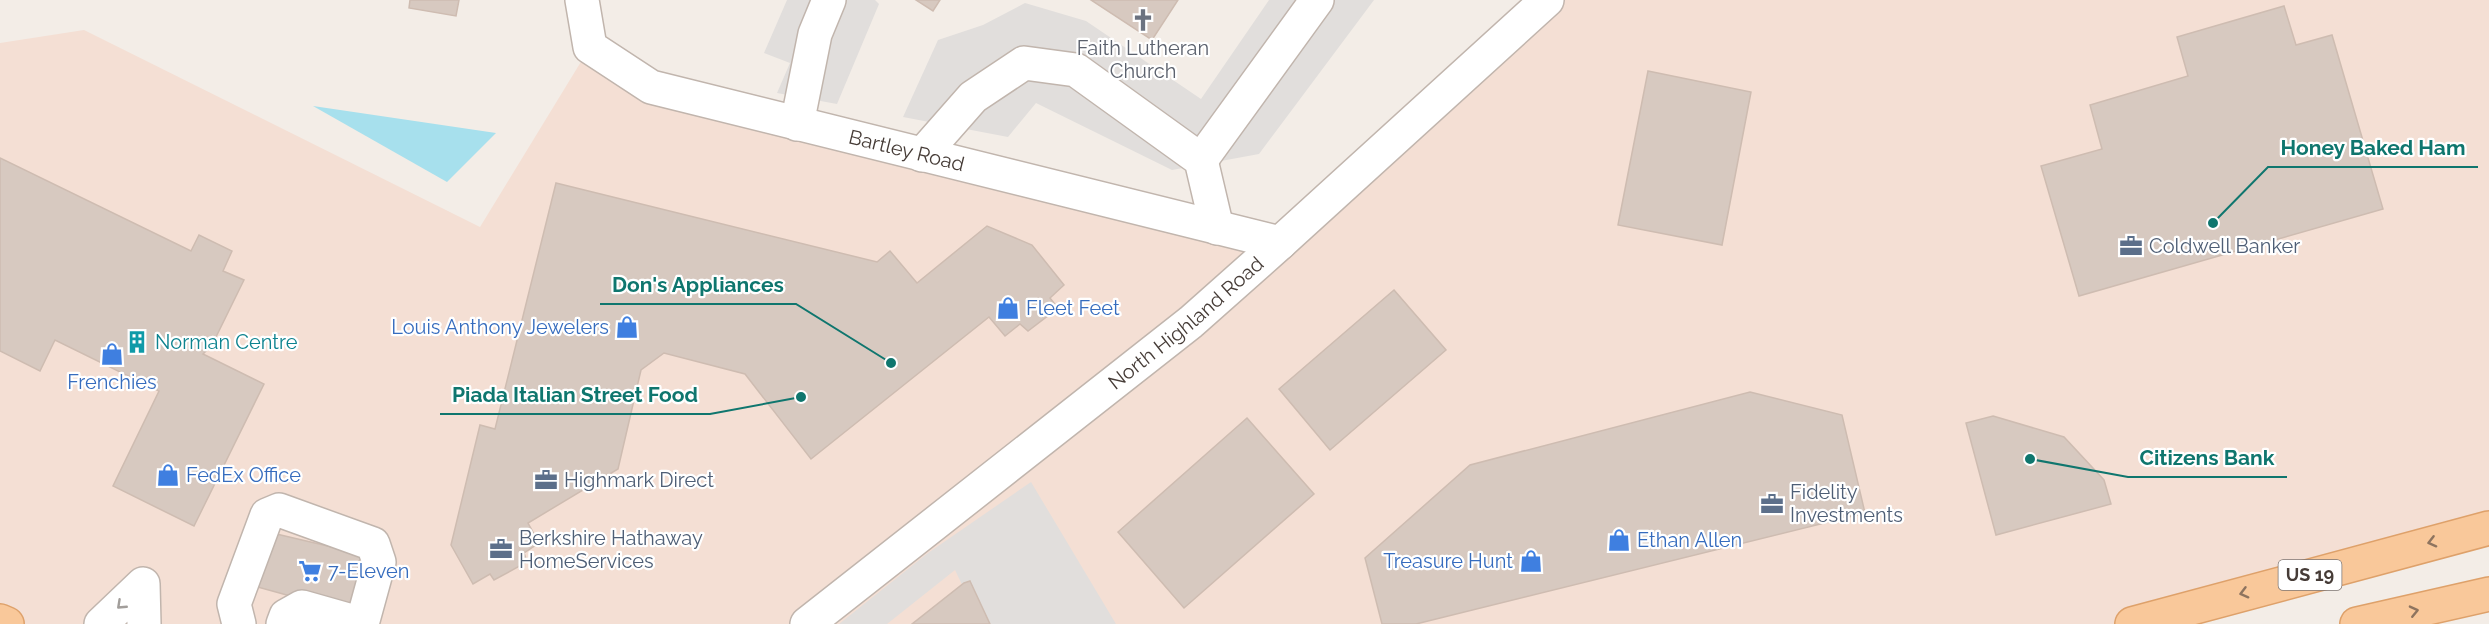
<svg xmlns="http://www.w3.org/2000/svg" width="2489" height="624" font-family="Raleway,sans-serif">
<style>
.commercial{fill:#f4dfd4}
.parking{fill:#e1dedc}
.water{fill:#a7e0ed}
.building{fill:#d7c9c0;stroke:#cebcb1;stroke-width:1.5}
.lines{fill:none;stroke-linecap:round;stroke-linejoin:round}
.minor-casing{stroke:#c1b5ad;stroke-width:36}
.major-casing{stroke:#dea16a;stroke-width:36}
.minor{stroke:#fff;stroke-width:33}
.major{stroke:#f9c89a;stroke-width:33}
.oneway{stroke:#8e745f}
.oneway2{stroke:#a29e9b}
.labels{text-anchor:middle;stroke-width:4.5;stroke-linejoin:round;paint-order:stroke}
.shield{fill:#fff;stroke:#7e7673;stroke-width:1.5}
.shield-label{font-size:18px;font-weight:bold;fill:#463c37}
.worship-label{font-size:20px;fill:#5b616d;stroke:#fff}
.street-label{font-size:20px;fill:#463c37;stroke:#fff}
.service-label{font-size:20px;fill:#4e5e75;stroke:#fff;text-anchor:start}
.shop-label{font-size:20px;fill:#366cbe;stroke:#fff;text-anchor:start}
.culture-label{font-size:20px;fill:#0d838f;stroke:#fff;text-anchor:start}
.leader{fill:none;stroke:#0f766e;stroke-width:2}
.callout-dot{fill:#0f766e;stroke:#fff;stroke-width:2}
.callout-label{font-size:21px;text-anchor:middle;font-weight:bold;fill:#0f766e;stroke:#fff;stroke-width:4.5;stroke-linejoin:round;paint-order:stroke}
</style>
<rect width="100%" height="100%" fill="#f3ede7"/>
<polygon class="commercial" points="1547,0 2489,0 2489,528 2132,624 7,624 0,621 0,43 84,30 480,227 590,47 651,87 1280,243"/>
<g class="parking">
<polygon points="787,0 875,0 879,4 837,104 777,93 790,63 764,53"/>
<polygon points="1269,0 1374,0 1259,154 1172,170 1036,103 1008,137 903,117 938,40 983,25 1025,3 1086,21 1201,99"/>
<polygon points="1031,482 1116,624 981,624 955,570 887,624 839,624 928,553"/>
</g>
<polygon class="water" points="313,106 496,133 447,182"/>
<g class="building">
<polygon points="410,0 459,0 456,16 409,8"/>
<polygon points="916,0 940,0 933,11"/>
<polygon points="1091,0 1178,0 1152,40"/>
<polygon points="2284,6 2296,45 2332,35 2383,209 2079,296 2041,166 2102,149 2090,105 2188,76 2177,37"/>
<polygon points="1648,71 1751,92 1722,245 1618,225"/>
<polygon points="0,158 191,251 199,235 232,251 223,271 244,280 212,345 203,354 264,384 194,526 113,486 159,391 55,340 40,371 0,351"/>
<polygon points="556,183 877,262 890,251 917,283 987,226 1032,245 1064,285 1050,298 1058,308 1028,331 1020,324 1005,336 989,317 811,459 745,374 664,353 641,370 618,469 528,523 539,543 524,553 527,562 494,580 490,574 473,584 451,545 480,425 495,429"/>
<polygon points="1394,290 1446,350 1330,450 1279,389"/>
<polygon points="1750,392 1842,415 1865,513 1416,624 1382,624 1365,558 1470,465"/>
<polygon points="1993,416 2064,437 2104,480 2111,504 1996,535 1966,423"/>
<polygon points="1247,418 1314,494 1184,608 1118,532"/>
<polygon points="268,532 366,555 352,613 254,586"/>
<polygon points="970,581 990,624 912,624 964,583"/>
</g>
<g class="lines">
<g class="minor-casing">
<g id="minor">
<path id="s1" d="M 582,0 L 590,47 L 651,87 L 1280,243"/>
<polyline points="797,124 815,34 829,0"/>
<polyline points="922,155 973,97 1024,63 1076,70 1201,160 1217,228"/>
<polyline points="1201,160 1317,0"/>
<polyline points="101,624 143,584 144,624"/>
<polyline points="239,624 234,604 267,515 279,510 373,544 379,562 362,624"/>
<polyline points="283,624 286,616 302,607 362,624"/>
<path id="s2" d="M 807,624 L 1191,322 L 1280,243 L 1547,0"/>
</g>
</g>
<g class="major-casing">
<g id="major">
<polyline points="0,621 7,624"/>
<polyline points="2132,624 2489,528"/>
<polyline points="2357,624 2489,594"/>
</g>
</g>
<use href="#minor" class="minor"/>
<use href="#major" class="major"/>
</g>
<defs><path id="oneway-chevron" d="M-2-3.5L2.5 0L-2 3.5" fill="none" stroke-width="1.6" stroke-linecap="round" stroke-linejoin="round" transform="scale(1.5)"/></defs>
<g class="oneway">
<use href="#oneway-chevron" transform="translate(2432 542) rotate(166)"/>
<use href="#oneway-chevron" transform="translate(2244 593) rotate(165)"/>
<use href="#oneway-chevron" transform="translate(2414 611) rotate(-13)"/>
</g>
<use class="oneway2" href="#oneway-chevron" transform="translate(121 605) rotate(137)"/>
<defs>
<g id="church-bare" transform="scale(1.8)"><path d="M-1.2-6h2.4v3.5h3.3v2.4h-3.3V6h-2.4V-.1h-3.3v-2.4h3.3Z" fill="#6b7280" stroke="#fff" stroke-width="2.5" paint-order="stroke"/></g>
<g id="office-bare" transform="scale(1.8)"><path d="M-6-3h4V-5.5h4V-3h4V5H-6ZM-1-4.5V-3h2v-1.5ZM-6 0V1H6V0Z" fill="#5c6f8a" stroke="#fff" stroke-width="2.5" paint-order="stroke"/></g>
<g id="shop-bare" transform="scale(1.8)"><path d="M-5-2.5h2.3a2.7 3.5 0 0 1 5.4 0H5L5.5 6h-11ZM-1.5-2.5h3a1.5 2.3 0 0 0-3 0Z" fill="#3f7fe0" stroke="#fff" stroke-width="2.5" paint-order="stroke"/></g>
<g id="building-bare" transform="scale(1.8)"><path d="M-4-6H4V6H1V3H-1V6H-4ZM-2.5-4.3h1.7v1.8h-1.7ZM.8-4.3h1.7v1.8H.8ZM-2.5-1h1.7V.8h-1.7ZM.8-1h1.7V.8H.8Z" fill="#0f9aa8" stroke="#fff" stroke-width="2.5" paint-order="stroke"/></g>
<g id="supermarket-bare" transform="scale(1.8)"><path d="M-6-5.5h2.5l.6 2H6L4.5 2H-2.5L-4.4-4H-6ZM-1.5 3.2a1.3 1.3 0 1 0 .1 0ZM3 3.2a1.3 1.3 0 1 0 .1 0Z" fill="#3f7fe0" stroke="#fff" stroke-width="2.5" paint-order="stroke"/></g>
</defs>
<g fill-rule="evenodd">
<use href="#church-bare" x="1143" y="20"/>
<use href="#office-bare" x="2131" y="246"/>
<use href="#shop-bare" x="1008" y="308"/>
<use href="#shop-bare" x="627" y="327"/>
<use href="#building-bare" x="137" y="342"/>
<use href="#shop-bare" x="112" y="354"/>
<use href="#shop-bare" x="168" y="475"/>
<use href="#office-bare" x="546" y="480"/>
<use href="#office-bare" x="1772" y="504"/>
<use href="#shop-bare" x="1619" y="540"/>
<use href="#office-bare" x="501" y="549"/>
<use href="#shop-bare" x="1531" y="561"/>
<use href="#supermarket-bare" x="310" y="571"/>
</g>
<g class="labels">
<rect class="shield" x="2278.5" y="560" width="63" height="30" rx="4.5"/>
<g class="shield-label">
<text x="2310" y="581">US 19</text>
</g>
<g class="worship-label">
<text x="1143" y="55">Faith Lutheran<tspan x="1143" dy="23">Church</tspan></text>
</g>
<g class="street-label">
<text dy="7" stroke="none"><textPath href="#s1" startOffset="384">Bartley Road</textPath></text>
<text dy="7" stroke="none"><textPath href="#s2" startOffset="484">North Highland Road</textPath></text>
</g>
<g class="service-label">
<text x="2149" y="253">Coldwell Banker</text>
<text x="564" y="487">Highmark Direct</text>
<text x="1790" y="499">Fidelity<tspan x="1790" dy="23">Investments</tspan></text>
<text x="519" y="545">Berkshire Hathaway<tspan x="519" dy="23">HomeServices</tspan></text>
</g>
<g class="shop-label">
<text x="1026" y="315">Fleet Feet</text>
<text x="609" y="334" text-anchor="end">Louis Anthony Jewelers</text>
<text x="112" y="389" text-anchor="middle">Frenchies</text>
<text x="186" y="482">FedEx Office</text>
<text x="1637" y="547">Ethan Allen</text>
<text x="1513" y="568" text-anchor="end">Treasure Hunt</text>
<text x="328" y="578">7-Eleven</text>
</g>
<g class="culture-label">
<text x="155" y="349">Norman Centre</text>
</g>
</g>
<path class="leader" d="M2213 223L2268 167H2478M891 363L796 304H600M801 397L710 414H440M2030 459L2128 477H2287"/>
<g class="callout-dot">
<circle cx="2213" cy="223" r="6"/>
<circle cx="891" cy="363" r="6"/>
<circle cx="801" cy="397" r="6"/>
<circle cx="2030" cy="459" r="6"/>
</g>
<g class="callout-label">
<text x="2373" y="155">Honey Baked Ham</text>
<text x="698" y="292">Don's Appliances</text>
<text x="575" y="402">Piada Italian Street Food</text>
<text x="2207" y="465">Citizens Bank</text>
</g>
</svg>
